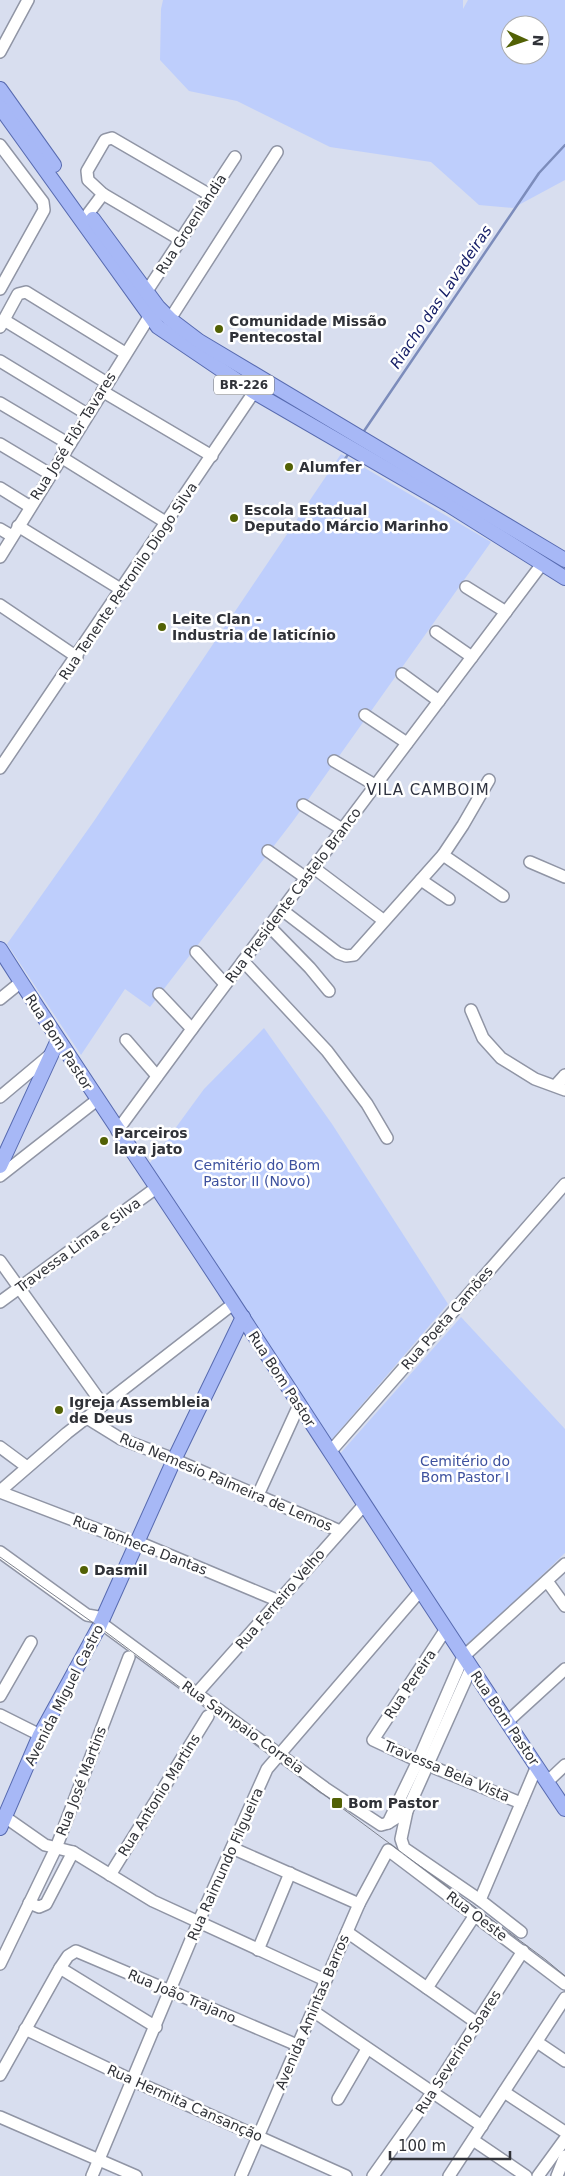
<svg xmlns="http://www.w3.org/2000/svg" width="565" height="2176" font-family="'DejaVu Sans',sans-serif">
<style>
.green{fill:#becefc;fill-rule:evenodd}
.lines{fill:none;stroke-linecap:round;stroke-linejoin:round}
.stream{stroke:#7c8cbb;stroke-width:2.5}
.minor-casing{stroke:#9095a5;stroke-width:14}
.major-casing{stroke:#586bb0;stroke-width:16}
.minor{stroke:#fff;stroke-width:11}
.major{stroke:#a7b8f6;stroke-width:14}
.tram{stroke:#7d818c;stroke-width:1}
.poi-dot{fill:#526105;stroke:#fff;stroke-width:2}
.labels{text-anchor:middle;stroke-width:5;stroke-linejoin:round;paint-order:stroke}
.shield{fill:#fff;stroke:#6e7074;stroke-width:1}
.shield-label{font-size:12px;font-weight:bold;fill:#303238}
.street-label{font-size:14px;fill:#303238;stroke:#fff}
.poi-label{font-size:14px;font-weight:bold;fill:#303238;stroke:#fff;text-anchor:start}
.park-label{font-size:14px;fill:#3d519e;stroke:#fff}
.water-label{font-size:15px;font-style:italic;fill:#141d66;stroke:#fff}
.neighbourhood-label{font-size:15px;letter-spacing:1px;fill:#2f3340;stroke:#fff}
</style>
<rect width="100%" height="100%" fill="#d8deef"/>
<g class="green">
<path d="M 163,0 L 463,0 L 463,9 L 468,0 L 565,0 L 565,180 L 513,208 L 479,205 L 431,162 L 330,147 L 237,101 L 189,91 L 160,60 L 161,9 ZM 510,25 L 540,25 L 540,55 L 510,55 Z"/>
<polygon points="341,454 491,542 293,821 150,1007 125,989 81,1055 7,944 94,821"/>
<polygon points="264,1028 332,1124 448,1304 328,1444 147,1167 204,1089"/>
<polygon points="461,1317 565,1429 565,1553 463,1651 338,1456"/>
</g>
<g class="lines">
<g class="stream">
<polyline points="362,434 539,173 565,145"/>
<polyline points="341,465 349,453"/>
</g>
<g class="minor-casing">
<g id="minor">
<polyline points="0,52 28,0"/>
<polyline points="0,145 43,202 44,210 0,289"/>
<polyline points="88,214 103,194"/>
<polyline points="181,240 103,194 88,180 87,171 105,140 112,138 210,195"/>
<polyline points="147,291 235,157"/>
<polyline points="170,319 277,152"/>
<polyline points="4,320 107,383"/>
<polyline points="0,327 18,294 26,292 125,353"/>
<polyline points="0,361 87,414"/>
<polyline points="102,391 212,456"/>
<polyline points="0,403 69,444"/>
<polyline points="0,444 50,474"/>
<polyline points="61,457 167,523"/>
<polyline points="0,488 29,506"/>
<polyline points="18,526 122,590"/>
<polyline points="0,529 12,536"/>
<polyline points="0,557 149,317"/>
<polyline points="466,587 506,612"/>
<polyline points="0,605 77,657"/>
<polyline points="436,632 472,657"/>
<polyline points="402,674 439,701"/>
<polyline points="365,715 407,743"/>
<polyline points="334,761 375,785"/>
<polyline points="0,768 254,392"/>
<polyline points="303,805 342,829"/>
<polyline points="268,851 306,878"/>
<polyline points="443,855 503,896"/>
<polyline points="530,862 565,877"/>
<polyline points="314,868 383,920"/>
<polyline points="421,880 449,899"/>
<polyline points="282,910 338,953 346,956 354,955 443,855 463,825 489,780"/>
<polyline points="269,926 310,968 329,991"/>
<polyline points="196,952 225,984"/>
<polyline points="243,961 327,1051 367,1104 387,1138"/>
<polyline points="159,994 192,1029"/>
<polyline points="0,999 21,982"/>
<polyline points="471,1010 483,1038 501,1058 535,1079 565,1090"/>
<polyline points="126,1040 157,1076"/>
<polyline points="556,1085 565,1075"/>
<polyline points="0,1097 50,1055"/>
<polyline points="117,1131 192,1029 542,564"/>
<polyline points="0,1176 97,1100"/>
<polyline points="0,1261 103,1405"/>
<polyline points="0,1302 156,1188"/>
<polyline points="87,1418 121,1439 166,1456 340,1531"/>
<polyline points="0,1447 27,1467"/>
<polyline points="330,1452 565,1184"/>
<polyline points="0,1491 67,1433 233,1304"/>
<polyline points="0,1492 128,1541 138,1542 279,1601"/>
<polyline points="258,1495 299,1405"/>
<polyline points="0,1552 87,1615 104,1618"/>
<polyline points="547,1581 565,1606"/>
<polyline points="101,1623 325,1788 381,1825 388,1823 407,1811"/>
<polyline points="446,1629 373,1740 418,1761 521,1803"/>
<polyline points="471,1668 407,1811 401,1839 404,1848 480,1900"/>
<polyline points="197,1693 364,1505"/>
<polyline points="0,1696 31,1642"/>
<polyline points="0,1715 40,1735"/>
<polyline points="507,1722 565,1669"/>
<polyline points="547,1782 565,1765"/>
<polyline points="5,1817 45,1845 73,1852 153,1901 325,1980"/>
<polyline points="388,1823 418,1761 463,1657 565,1564"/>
<polyline points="232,1848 359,1904"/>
<polyline points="110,1875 208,1716"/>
<polyline points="29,1903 39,1907 46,1904 73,1852"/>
<polyline points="347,1932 477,2023"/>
<polyline points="521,1932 480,1900 537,1766"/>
<polyline points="258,1950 290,1873"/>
<polyline points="0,1964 56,1848 129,1657"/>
<polyline points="60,1968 156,2027"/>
<polyline points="427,1988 475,1915"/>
<polyline points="313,2011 482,2126"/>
<polyline points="25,2029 134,2081 346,2176"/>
<polyline points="537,2042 565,2061"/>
<polyline points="0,2075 60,1968 68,1956 76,1951 297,2045"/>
<polyline points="504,2092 565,2132"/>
<polyline points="338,2099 367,2049"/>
<polyline points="0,2117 136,2176"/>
<polyline points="473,2140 526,2176"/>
<polyline points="92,2176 198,1923 267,1769 421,1590"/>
<polyline points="241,2176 359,1904 388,1850 565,1984"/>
<polyline points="373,2176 432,2093 523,1951"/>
<polyline points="449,2176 565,1998"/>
<polyline points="538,2176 565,2139"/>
<polyline points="557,2176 565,2156"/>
</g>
</g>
<g class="major-casing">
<g id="major">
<polyline points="0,89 54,165"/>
<polyline points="0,107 158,327 254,392 449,505 565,578"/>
<polyline points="93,219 158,307 170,319 199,341 565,560"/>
<path d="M 0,949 C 74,1066 152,1179 228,1295 C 340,1466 451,1639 565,1809"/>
<polyline points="0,1166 58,1040"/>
<polyline points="0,1828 40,1735 99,1627 174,1460 243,1317"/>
</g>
</g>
<use href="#minor" class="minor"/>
<use href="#major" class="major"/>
<polyline class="tram" points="0,1557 99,1627 546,1960 565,1976"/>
</g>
<g class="poi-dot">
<circle cx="219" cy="329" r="5"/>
<circle cx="289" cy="467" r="5"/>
<circle cx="234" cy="518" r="5"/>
<circle cx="162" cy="627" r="5"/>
<circle cx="104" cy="1141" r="5"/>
<circle cx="59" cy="1410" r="5"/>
<circle cx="84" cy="1570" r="5"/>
<rect x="331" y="1797" width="12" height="12" rx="2.5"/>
</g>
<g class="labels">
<rect class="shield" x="214" y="375.5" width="60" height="19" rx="4"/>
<g class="shield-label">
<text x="244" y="389">BR-226</text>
</g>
<g class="street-label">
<text transform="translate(191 224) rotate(-57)" y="5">Rua Groenlândia</text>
<text transform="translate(73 436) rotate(-58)" y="5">Rua José Flôr Tavares</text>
<text transform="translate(128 581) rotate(-56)" y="5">Rua Tenente Petronilo Diogo Silva</text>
<text transform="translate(293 895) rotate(-53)" y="5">Rua Presidente Castelo Branco</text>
<text transform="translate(59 1042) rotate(57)" y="5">Rua Bom Pastor</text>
<text transform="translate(78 1245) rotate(-36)" y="5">Travessa Lima e Silva</text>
<text transform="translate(447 1318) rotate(-49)" y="5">Rua Poeta Camões</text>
<text transform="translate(282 1379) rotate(57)" y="5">Rua Bom Pastor</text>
<text transform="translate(226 1482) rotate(23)" y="5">Rua Nemesio Palmeira de Lemos</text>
<text transform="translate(140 1545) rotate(21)" y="5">Rua Tonheca Dantas</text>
<text transform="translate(280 1599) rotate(-49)" y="5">Rua Ferreiro Velho</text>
<text transform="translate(410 1684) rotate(-56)" y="5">Rua Pereira</text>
<text transform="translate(64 1695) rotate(-63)" y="5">Avenida Miguel Castro</text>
<text transform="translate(505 1718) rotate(56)" y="5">Rua Bom Pastor</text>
<text transform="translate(243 1727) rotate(36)" y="5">Rua Sampaio Correia</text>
<text transform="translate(447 1771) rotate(23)" y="5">Travessa Bela Vista</text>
<text transform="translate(81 1781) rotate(-69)" y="5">Rua José Martins</text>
<text transform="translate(159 1795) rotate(-58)" y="5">Rua Antonio Martins</text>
<text transform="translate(225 1864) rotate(-66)" y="5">Rua Raimundo Filgueira</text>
<text transform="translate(477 1916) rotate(37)" y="5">Rua Oeste</text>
<text transform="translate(182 1996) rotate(23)" y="5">Rua João Trajano</text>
<text transform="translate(312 2012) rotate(-67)" y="5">Avenida Amintas Barros</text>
<text transform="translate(458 2052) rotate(-57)" y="5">Rua Severino Soares</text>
<text transform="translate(185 2103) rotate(24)" y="5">Rua Hermita Cansanção</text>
</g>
<g class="poi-label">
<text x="229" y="326">Comunidade Missão<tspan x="229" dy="16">Pentecostal</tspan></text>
<text x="299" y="472">Alumfer</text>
<text x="244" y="515">Escola Estadual<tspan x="244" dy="16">Deputado Márcio Marinho</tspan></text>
<text x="172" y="624">Leite Clan -<tspan x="172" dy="16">Industria de laticínio</tspan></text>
<text x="114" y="1138">Parceiros<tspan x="114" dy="16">lava jato</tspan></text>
<text x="69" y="1407">Igreja Assembleia<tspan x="69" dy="16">de Deus</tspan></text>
<text x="94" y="1575">Dasmil</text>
<text x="348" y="1808">Bom Pastor</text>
</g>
<g class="park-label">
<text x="257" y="1170">Cemitério do Bom<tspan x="257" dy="16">Pastor II (Novo)</tspan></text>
<text x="465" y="1466">Cemitério do<tspan x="465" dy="16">Bom Pastor I</tspan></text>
</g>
<g class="water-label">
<text transform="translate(441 297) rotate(-56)" y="5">Riacho das Lavadeiras</text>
</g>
<g class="neighbourhood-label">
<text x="428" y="795">VILA CAMBOIM</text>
</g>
</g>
<g transform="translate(525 40) rotate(93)"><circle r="24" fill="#ffffff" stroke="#acadaf"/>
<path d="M0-4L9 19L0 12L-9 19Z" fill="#526105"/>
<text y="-8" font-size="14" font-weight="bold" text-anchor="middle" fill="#303238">N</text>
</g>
<path d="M390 2151v8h120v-8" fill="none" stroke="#303238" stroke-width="2.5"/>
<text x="398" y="2151" font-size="15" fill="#303238" stroke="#ffffff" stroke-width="4" paint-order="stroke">100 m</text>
</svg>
